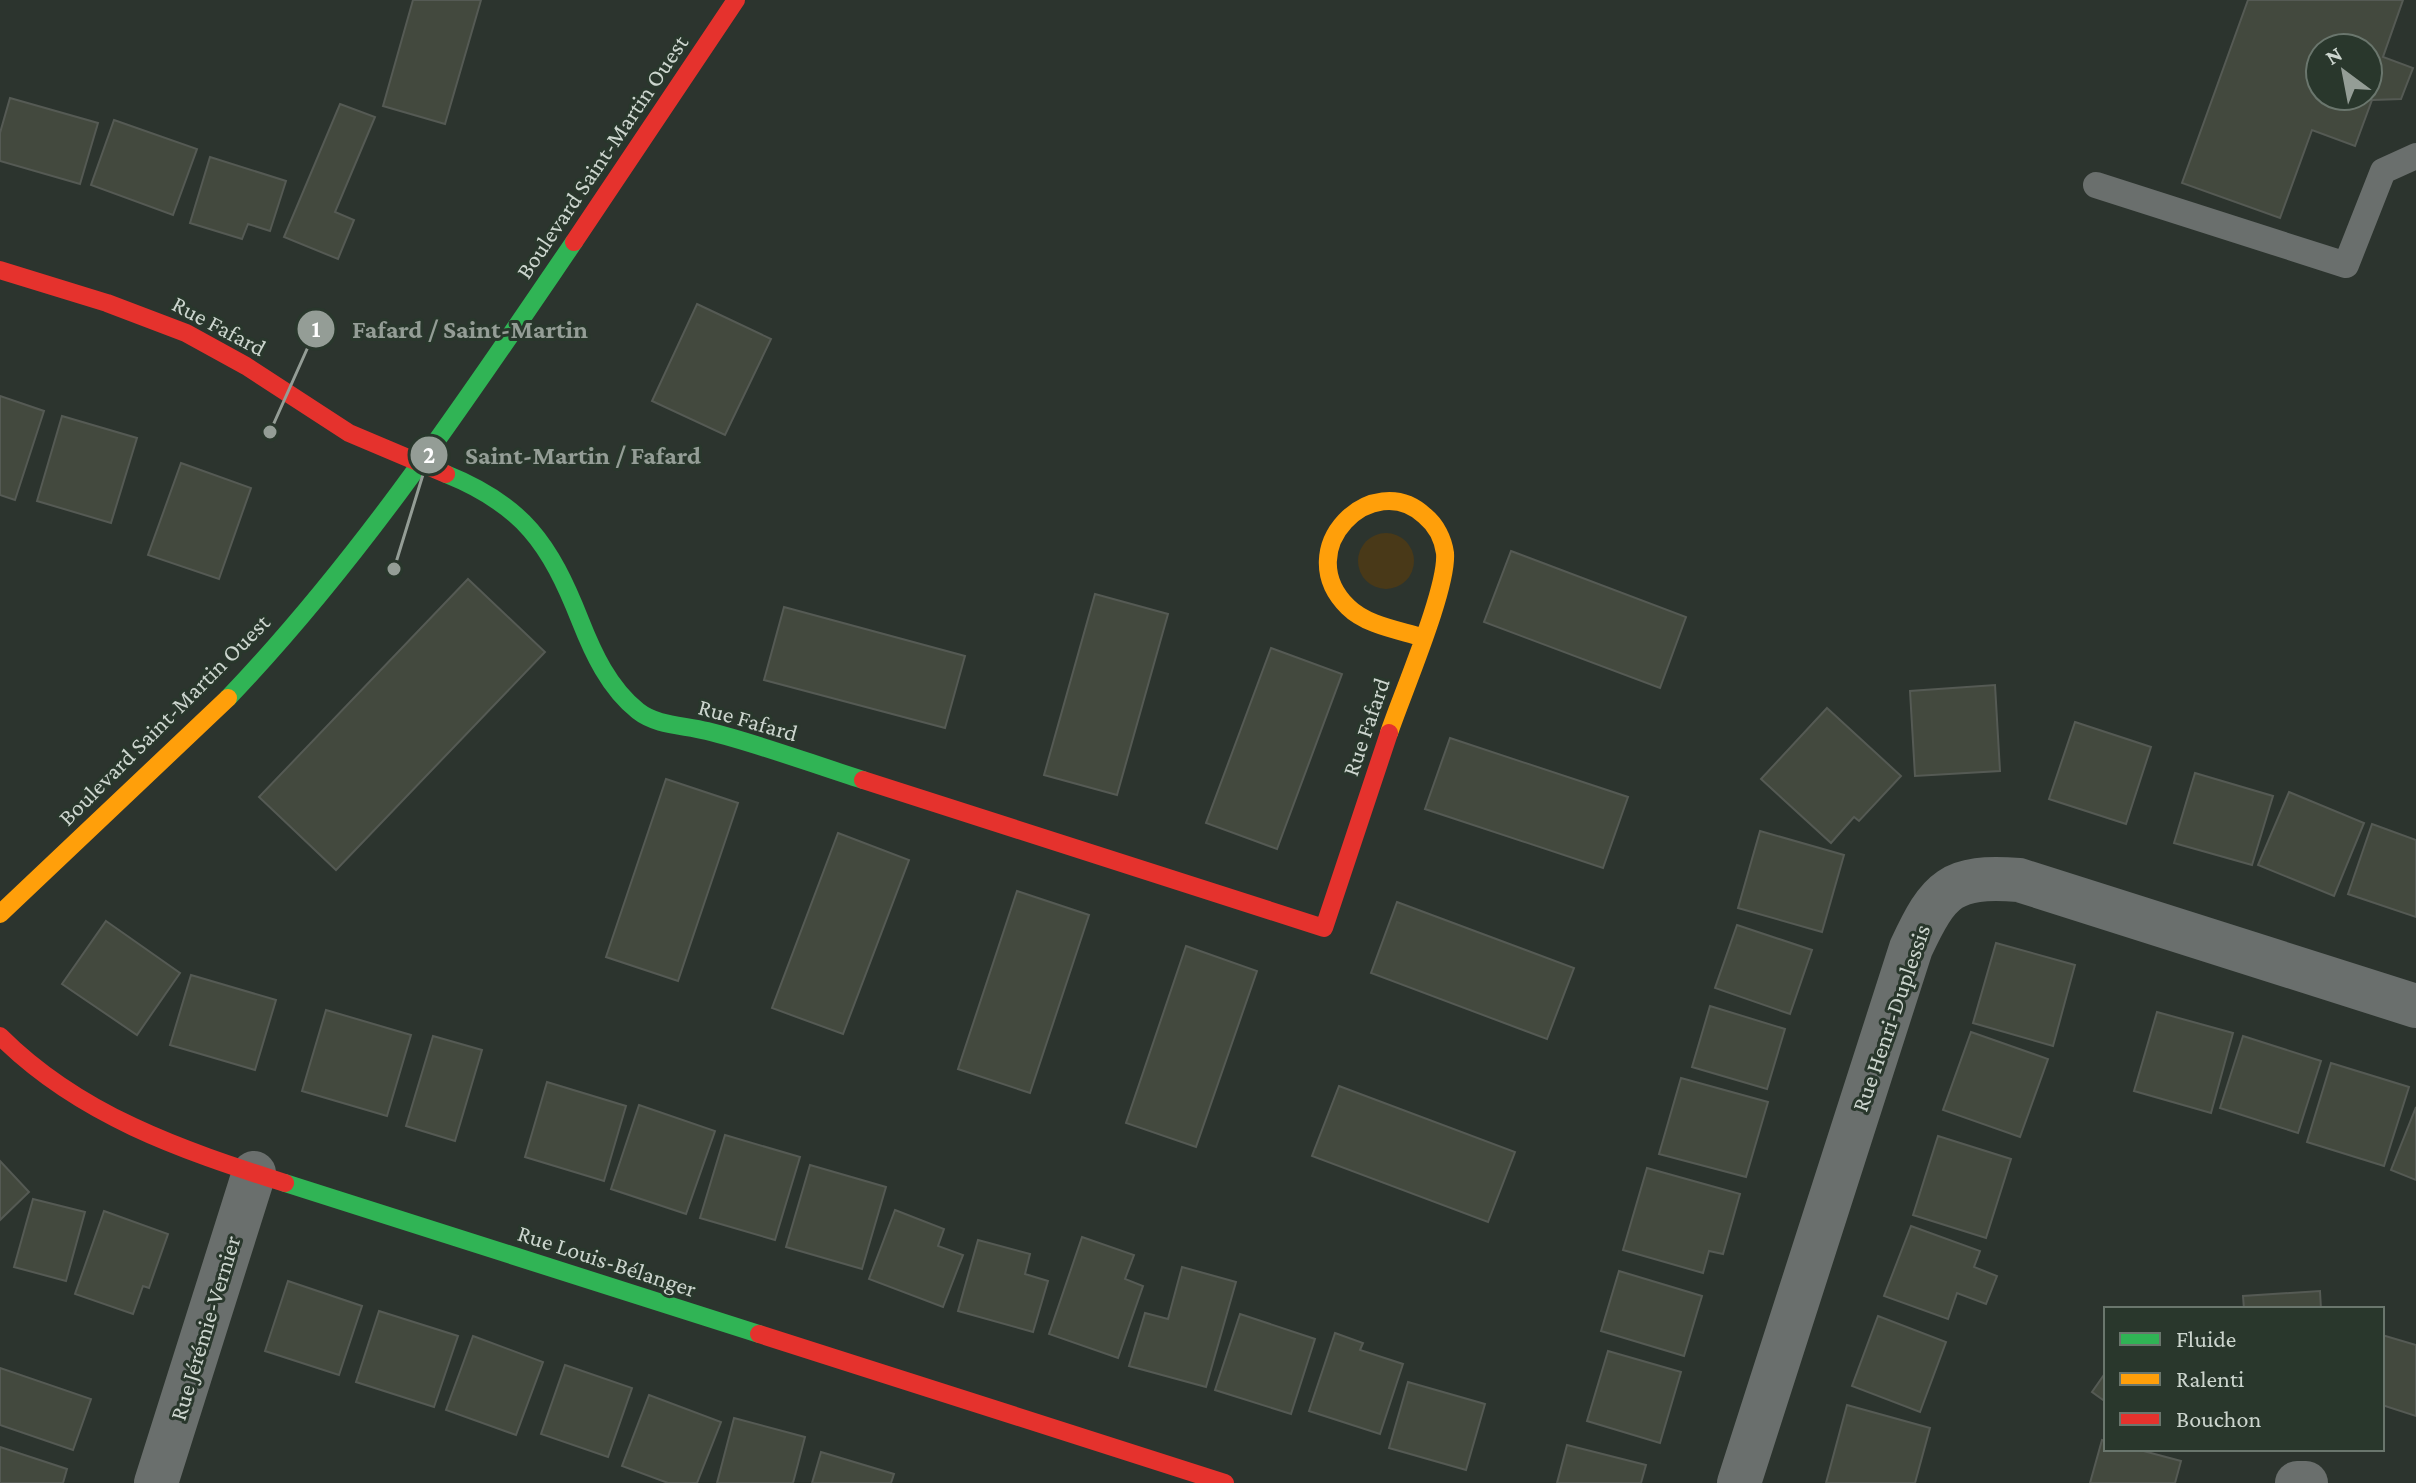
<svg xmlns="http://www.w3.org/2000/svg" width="2416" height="1483" font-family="'Crimson Pro',serif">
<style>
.green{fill:#493918}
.building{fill:#43493e;stroke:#555a54;stroke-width:2;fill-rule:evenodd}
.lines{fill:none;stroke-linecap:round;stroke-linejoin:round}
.lane{stroke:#6a6f6d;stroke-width:26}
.street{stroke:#6a6f6d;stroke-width:44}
.fast{stroke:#30b455;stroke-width:18}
.slow{stroke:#ff9f0a;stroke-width:18}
.jam{stroke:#e5322d;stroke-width:18}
.labels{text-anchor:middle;stroke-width:6;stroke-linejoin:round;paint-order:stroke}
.street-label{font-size:24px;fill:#ccd5ce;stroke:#29372c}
.leader{fill:none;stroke:#949d96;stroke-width:3}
.callout-dot{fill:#949d96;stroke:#29372c;stroke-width:3}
.mark-label{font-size:24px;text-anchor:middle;font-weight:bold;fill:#fff}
.callout-label{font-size:26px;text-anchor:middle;font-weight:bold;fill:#949d96;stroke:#29372c;stroke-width:6;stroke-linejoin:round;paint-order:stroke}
</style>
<rect width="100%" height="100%" fill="#2c342e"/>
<circle class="green" cx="1386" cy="561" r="28"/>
<g class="building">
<polygon points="413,0 481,0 445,124 383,106"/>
<path d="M 2248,0 L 2403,0 L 2383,57 L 2413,68 L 2401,99 L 2372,100 L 2355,146 L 2312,130 L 2280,218 L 2182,183 ZM 2320,48 L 2368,48 L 2368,96 L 2320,96 Z"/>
<polygon points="10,98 98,123 80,184 0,161 0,133"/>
<polygon points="340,104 375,117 335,212 354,220 338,259 284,237"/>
<polygon points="114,120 197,149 173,215 91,185"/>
<polygon points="210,157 286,181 270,231 248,224 242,239 190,223"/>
<polygon points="697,304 771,339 725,435 652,401"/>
<polygon points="0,396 44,411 15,500 0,495"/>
<polygon points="62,416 137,438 111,523 37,501"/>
<polygon points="181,463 251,488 219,579 148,555"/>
<polygon points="1511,551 1686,617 1660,688 1484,622"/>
<polygon points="468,579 545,652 336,870 259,797"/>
<polygon points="1095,594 1168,614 1117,795 1044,775"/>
<polygon points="784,607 965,656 945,728 764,680"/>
<polygon points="1271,648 1342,674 1277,849 1206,823"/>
<polygon points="1995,685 2000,771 1915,776 1910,691"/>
<polygon points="1827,708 1901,776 1859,821 1854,817 1831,843 1761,779"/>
<polygon points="2075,722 2151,747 2126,824 2049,799"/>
<polygon points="1450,738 1628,797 1603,868 1425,809"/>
<polygon points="2195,773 2273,796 2252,865 2174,843"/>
<polygon points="666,779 738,803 678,981 606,957"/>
<polygon points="2289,792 2364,823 2334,896 2258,865"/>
<polygon points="2372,824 2416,840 2416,917 2348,894"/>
<polygon points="1760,831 1844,855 1822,932 1738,908"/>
<polygon points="838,833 909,860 843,1034 772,1008"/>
<polygon points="1017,891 1089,915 1030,1093 958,1069"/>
<polygon points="1397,902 1574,968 1547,1039 1371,973"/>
<polygon points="106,921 180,973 137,1035 62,984"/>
<polygon points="1737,925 1812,950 1790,1014 1715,988"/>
<polygon points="1996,943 2075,965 2053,1046 1973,1023"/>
<polygon points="1186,946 1257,971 1196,1147 1126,1123"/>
<polygon points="191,975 276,1000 255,1070 170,1045"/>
<polygon points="1710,1006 1785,1029 1767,1089 1692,1067"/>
<polygon points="326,1010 411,1035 387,1116 302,1091"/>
<polygon points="2157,1012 2233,1033 2211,1113 2134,1091"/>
<polygon points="1971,1032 2048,1059 2020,1137 1943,1110"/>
<polygon points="433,1036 482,1050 455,1141 406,1126"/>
<polygon points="2243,1036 2321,1061 2298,1133 2220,1108"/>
<polygon points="2331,1063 2409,1087 2384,1166 2307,1142"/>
<polygon points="1681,1078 1768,1102 1746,1177 1659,1154"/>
<polygon points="547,1082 626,1106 604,1181 525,1157"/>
<polygon points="1339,1086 1515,1152 1488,1222 1312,1156"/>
<polygon points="639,1105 715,1131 686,1214 611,1189"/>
<polygon points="2416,1107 2416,1180 2391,1170"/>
<polygon points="725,1135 800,1157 775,1240 700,1218"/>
<polygon points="1938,1136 2011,1159 1986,1238 1913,1215"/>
<polygon points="0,1161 29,1192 0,1220"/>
<polygon points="810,1165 886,1187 862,1269 786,1247"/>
<polygon points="1647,1168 1740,1194 1723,1254 1709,1251 1703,1273 1623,1250"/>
<polygon points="33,1199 85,1212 66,1281 14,1267"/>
<polygon points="895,1210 944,1229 938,1246 963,1255 943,1307 869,1279"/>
<polygon points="104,1211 168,1234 149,1288 143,1286 133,1314 75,1294"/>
<polygon points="1911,1226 1980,1251 1974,1267 1997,1276 1986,1304 1957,1293 1948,1319 1884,1296"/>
<polygon points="1082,1237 1134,1255 1125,1279 1143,1286 1118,1358 1049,1334"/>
<polygon points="978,1240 1030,1254 1025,1274 1048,1281 1033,1332 958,1311"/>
<polygon points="1182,1267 1236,1282 1206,1387 1129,1366 1145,1313 1168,1319"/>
<polygon points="1619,1271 1702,1296 1684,1356 1601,1331"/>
<polygon points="288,1281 362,1306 339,1375 265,1351"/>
<polygon points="2320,1291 2321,1309 2244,1309 2243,1296"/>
<polygon points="379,1311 458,1336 434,1407 356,1382"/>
<polygon points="1240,1314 1315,1339 1291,1414 1215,1390"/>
<polygon points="1878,1316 1946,1342 1920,1412 1852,1386"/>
<polygon points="1335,1333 1363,1343 1360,1350 1403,1364 1380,1434 1309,1411"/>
<polygon points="2382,1335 2416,1345 2416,1416 2382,1405"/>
<polygon points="473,1336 543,1362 516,1435 446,1410"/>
<polygon points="1608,1351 1681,1372 1660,1443 1587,1421"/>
<polygon points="565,1365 632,1388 608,1457 541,1434"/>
<polygon points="0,1368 91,1399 73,1450 0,1425"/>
<polygon points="2106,1372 2106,1402 2092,1392"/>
<polygon points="1408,1382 1485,1404 1466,1470 1389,1448"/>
<polygon points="649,1395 721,1422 697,1483 668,1483 622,1466"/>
<polygon points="1847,1405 1930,1428 1915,1483 1826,1483"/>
<polygon points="734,1418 805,1437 793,1483 717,1483"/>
<polygon points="2102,1440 2106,1441 2106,1449 2136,1449 2181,1461 2175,1483 2090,1483"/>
<polygon points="1567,1445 1646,1465 1641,1483 1557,1483"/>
<polygon points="0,1447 67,1469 63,1483 0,1483"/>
<polygon points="821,1452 894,1474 891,1483 812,1483"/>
</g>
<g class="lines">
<polyline class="lane" points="2096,185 2346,265 2383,171 2416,156"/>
<g class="street">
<polyline points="156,1483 254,1173"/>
<path d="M 1739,1483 L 1911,948 C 1939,888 1951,875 2019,880 L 2416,1006"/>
<polyline points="2297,1483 2306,1483"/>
</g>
<g class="fast">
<path d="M 446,474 C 523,505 550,544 580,620 C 593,653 609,688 638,711 C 657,726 684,725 707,731 C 760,744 812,764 863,780"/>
<path d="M 228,698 C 360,560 467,399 574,242"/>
<polyline points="285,1183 759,1334"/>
</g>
<g class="slow">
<path d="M 1389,733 C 1402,694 1448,588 1445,553 C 1443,539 1436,525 1425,516 C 1373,467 1289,549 1348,607 C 1366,625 1398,630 1421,637"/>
<polyline points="0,914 228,698"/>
</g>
<g class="jam">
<polyline points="574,242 736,0"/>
<polyline points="0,270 107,303 186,333 246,366 349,433 446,474"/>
<polyline points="863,780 1324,928 1389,733"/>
<path d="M 0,1036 C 79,1115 181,1150 285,1183"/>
<polyline points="759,1334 1225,1483"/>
</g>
</g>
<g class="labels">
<g class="street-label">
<text transform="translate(602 157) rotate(-56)" y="8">Boulevard Saint-Martin Ouest</text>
<text transform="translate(219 326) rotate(28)" y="8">Rue Fafard</text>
<text transform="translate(164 720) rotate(-45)" y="8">Boulevard Saint-Martin Ouest</text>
<text transform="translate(748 720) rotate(16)" y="8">Rue Fafard</text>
<text transform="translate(1366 727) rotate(-71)" y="8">Rue Fafard</text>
<text transform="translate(1891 1018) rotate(-71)" y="8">Rue Henri-Duplessis</text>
<text transform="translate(607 1261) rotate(18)" y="8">Rue Louis-Bélanger</text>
<text transform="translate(205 1328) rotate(-73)" y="8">Rue Jérémie-Vernier</text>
</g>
</g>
<path class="leader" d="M270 432L316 329M394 569L429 455"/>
<g class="callout-dot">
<circle cx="270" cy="432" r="8"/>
<circle cx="394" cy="569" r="8"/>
<circle cx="316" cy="329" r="20"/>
<circle cx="429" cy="455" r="20"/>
</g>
<g class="mark-label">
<text x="316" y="337">1</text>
<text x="429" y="463">2</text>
</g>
<g class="callout-label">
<text x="470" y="338">Fafard / Saint-Martin</text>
<text x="583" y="464">Saint-Martin / Fafard</text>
</g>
<rect x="2104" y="1307" width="280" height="144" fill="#29372c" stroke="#6a766d" stroke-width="2"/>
<rect x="2120" y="1333" width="40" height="12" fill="#30b455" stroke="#6a766d" stroke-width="2"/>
<text x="2176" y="1347" font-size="24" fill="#ccd5ce">Fluide</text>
<rect x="2120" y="1373" width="40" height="12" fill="#ff9f0a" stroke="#6a766d" stroke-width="2"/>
<text x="2176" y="1387" font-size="24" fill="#ccd5ce">Ralenti</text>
<rect x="2120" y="1413" width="40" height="12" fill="#e5322d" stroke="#6a766d" stroke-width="2"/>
<text x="2176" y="1427" font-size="24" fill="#ccd5ce">Bouchon</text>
<g transform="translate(2344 72) rotate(328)"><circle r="38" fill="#29372c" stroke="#6a766d" stroke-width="2"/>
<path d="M0-6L14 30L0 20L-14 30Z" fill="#949d96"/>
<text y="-12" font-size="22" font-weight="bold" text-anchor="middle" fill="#ccd5ce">N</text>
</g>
</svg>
